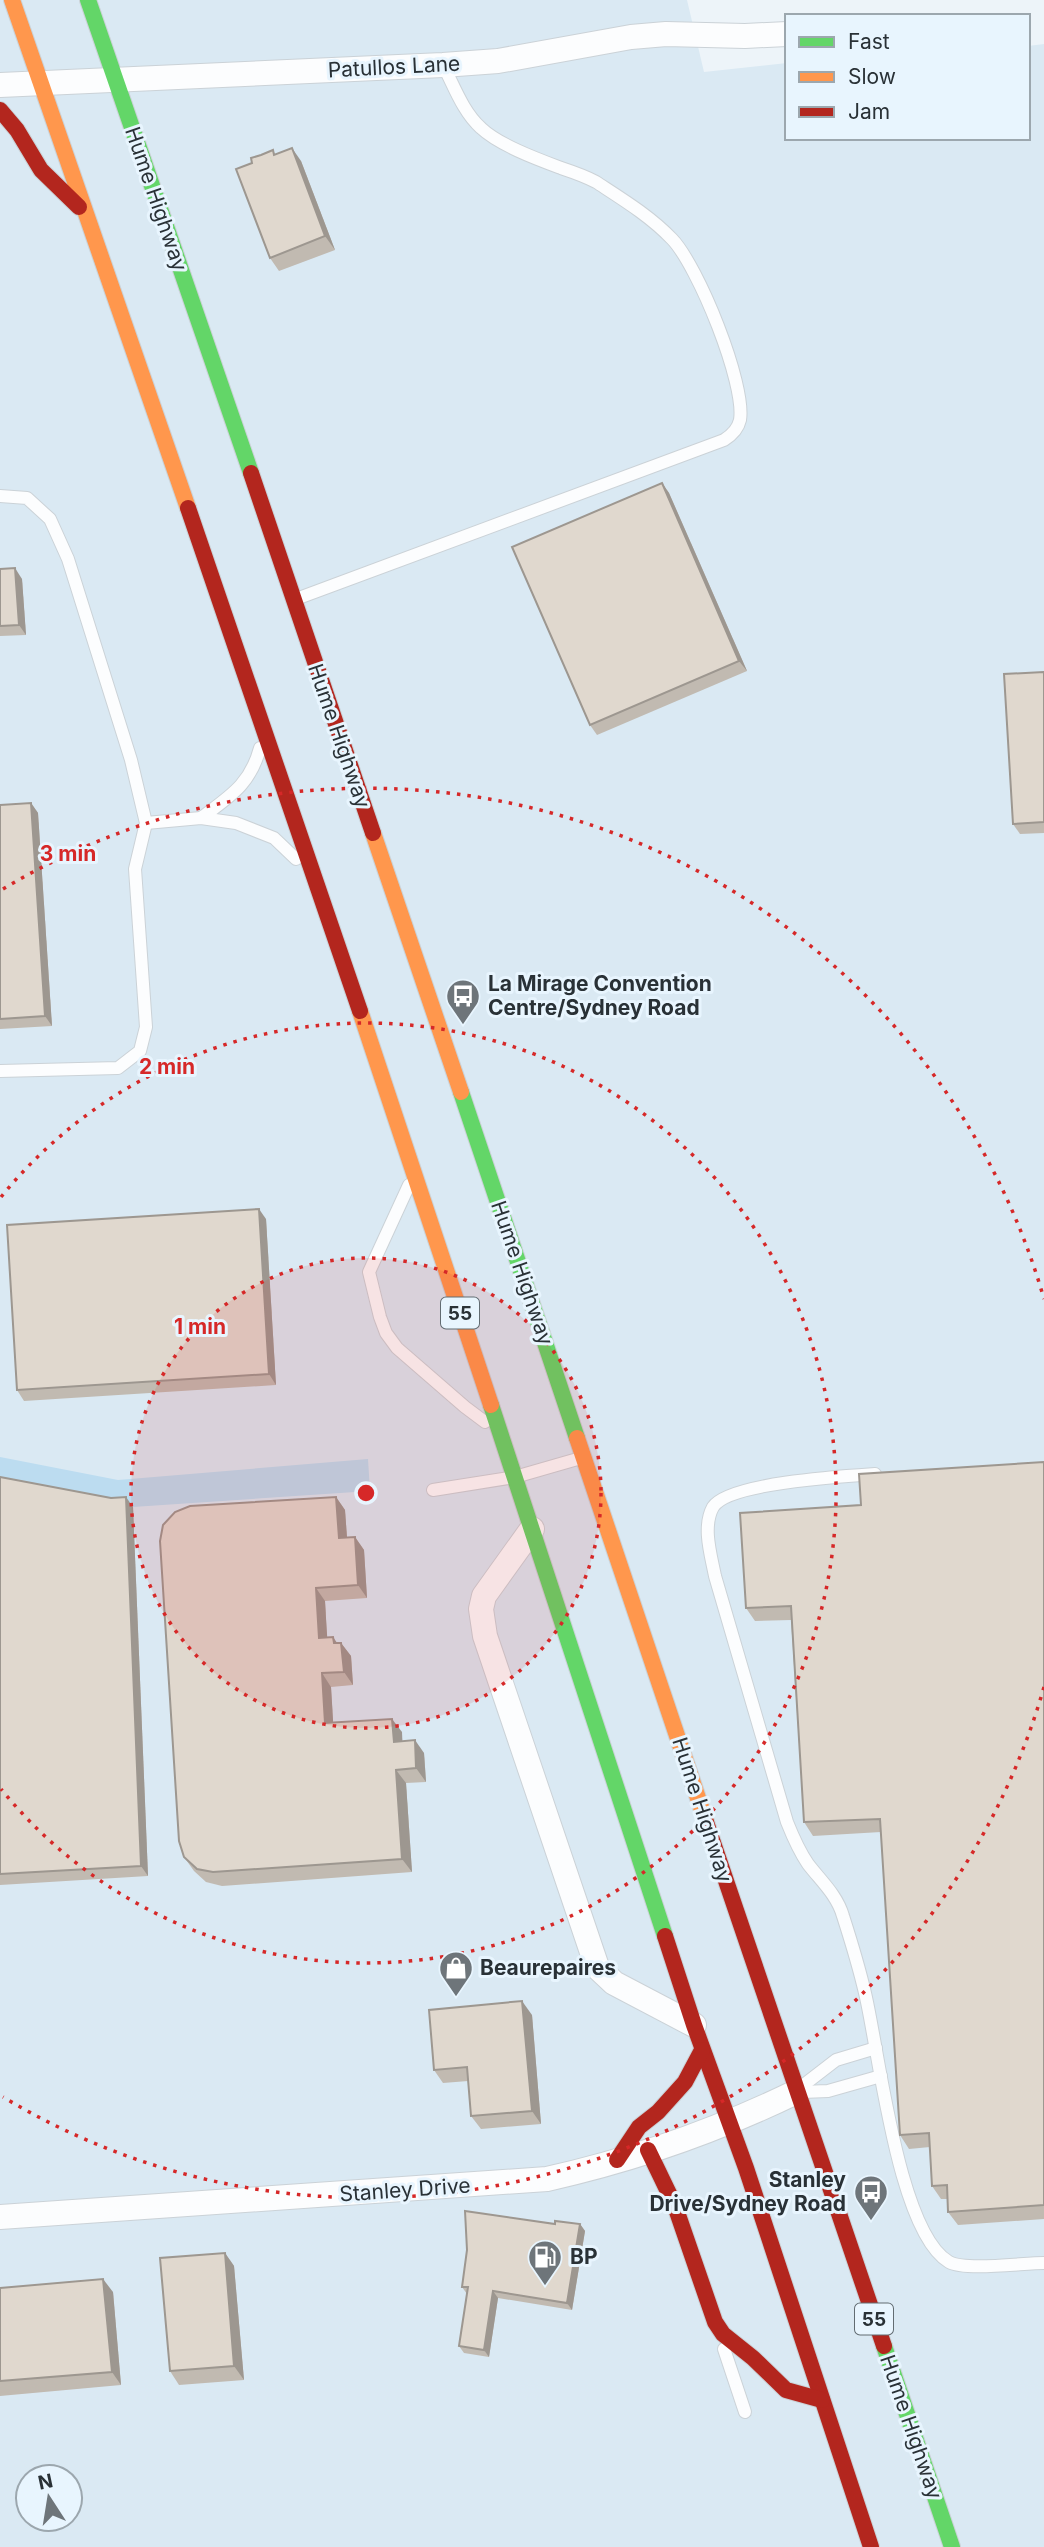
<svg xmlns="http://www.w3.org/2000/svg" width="1044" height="2547" font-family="Inter,sans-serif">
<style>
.built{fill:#dae9f3;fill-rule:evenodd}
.green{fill:#bcdcf0}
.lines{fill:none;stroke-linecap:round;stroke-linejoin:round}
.lane-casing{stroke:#cbd2d7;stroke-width:14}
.street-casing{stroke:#cbd2d7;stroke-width:26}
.fast-casing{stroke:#cbd2d7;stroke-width:18}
.slow-casing{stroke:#cbd2d7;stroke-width:18}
.jam-casing{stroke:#cbd2d7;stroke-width:18}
.lane{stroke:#fcfdfe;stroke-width:12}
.street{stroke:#fcfdfe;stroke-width:24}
.fast{stroke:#63d668;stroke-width:16}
.slow{stroke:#ff974d;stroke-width:16}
.jam{stroke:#b3261e;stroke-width:16}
.wall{fill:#c1bab1}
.shaded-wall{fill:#9d9790}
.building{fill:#e0d8ce;stroke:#9d9790;stroke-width:2}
.ring{fill:none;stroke:#d62828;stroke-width:3.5;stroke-dasharray:3.5 7}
.labels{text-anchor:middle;stroke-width:6;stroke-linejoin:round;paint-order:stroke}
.shield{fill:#e8f5fe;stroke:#626c72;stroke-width:2}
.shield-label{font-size:19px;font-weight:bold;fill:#293136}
.street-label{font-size:21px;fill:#293136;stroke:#e8f5fe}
.poi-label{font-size:21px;font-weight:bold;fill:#293136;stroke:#e8f5fe;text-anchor:start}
.centre{fill:#d62828;stroke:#e8f5fe;stroke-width:3.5}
.ring-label{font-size:21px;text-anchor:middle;font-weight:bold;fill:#d62828;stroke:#e8f5fe;stroke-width:6;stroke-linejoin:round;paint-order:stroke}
</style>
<rect width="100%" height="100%" fill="#edf4f9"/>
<path class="built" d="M 0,0 L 687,0 L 704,72 L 787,63 L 787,138 L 1028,138 L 1028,46 L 1044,44 L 1044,2547 L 0,2547 ZM 28,2477 L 70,2477 L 70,2519 L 28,2519 Z"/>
<polygon class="green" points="0,1457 118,1480 368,1459 370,1491 118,1508 0,1486"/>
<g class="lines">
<g class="lane-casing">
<g id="lane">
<polyline points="0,496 27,498 50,519 68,559 131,760 146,823 135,869 146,1027 140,1051 118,1068 0,1071"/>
<path d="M 296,599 L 724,440 C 732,435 738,429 740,420 C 746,384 698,266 672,239 C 650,216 622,199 596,182 C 585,176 573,172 561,168 C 537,159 499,145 481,128 C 463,112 454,86 443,65"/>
<path d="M 201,818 C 230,796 250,785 260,748"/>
<polyline points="146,823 201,818 236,823 274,838 296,859"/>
<polyline points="409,1185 369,1272 380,1317 386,1333 397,1348 465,1407 485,1422"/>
<path d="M 875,1474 C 845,1476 728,1483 713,1507 C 702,1527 711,1555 715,1576 L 787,1822 C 793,1837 799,1851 808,1864 C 821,1881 837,1895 843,1916 C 851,1941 859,1967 865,1993 C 879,2051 898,2232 949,2262 C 965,2271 1023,2263 1044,2263"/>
<polyline points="433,1490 515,1477 581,1458"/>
<polyline points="801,2087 836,2060 876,2048"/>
<polyline points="802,2092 828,2091 881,2076"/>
<polyline points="724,2349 745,2412"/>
</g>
</g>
<g class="street-casing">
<g id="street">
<polyline points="0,85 443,65 498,61 631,37 666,34 745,36 787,34"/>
<polyline points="532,1529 484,1596 481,1609 485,1636 597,1967 614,1983 694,2025"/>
<path d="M 0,2217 L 547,2179 C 632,2160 718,2130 796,2092"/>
</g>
</g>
<g class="fast-casing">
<g id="fast">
<polyline points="88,0 251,473"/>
<polyline points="461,1092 577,1438"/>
<polyline points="491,1405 665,1936"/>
<polyline points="884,2346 952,2547"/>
</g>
</g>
<g class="slow-casing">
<g id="slow">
<polyline points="12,0 188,508"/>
<polyline points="373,833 461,1092"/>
<polyline points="360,1011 491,1405"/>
<polyline points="577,1438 706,1822"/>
</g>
</g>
<g class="jam-casing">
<g id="jam">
<polyline points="0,110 17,130 41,170 79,207"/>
<polyline points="251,473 373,833"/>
<polyline points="188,508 360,1011"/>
<polyline points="706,1822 884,2346"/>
<polyline points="665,1936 694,2025 746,2168 871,2547"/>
<polyline points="648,2150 675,2206 715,2322 723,2334 753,2358 786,2390 822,2400"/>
<polyline points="617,2160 639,2127 658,2112 685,2082 702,2050"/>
</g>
</g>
<use href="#lane" class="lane"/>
<use href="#street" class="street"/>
<use href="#fast" class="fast"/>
<use href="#slow" class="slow"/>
<use href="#jam" class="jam"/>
</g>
<g class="wall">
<polygon points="273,150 275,154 301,161 335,250 279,271 270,258 252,163"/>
<polygon points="662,483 669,493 747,671 597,735 590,725"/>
<polygon points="0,569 22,579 26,635 0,636"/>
<polygon points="1044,672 1044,833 1020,834 1013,824"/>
<polygon points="31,803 38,813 52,1026 0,1029 0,805"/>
<polygon points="266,1219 276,1385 24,1401 17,1390"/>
<polygon points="1044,1462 1044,2219 958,2225 948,2212 948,2199 941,2199 932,2186 930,2147 909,2149 900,2135 881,1832 813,1836 804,1822 791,1620 755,1621 746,1608 861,1505"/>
<polygon points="0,1477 133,1507 148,1876 0,1885"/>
<polygon points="336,1497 345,1510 347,1538 355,1537 364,1550 367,1598 325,1601 327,1638 337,1643 341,1643 351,1656 353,1685 331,1687 333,1722 402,1732 402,1741 424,1753 426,1782 406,1783 412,1872 222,1886 206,1882 194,1871 184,1857"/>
<polygon points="532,2015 541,2124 481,2129 471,2116 468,2081 443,2083 434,2070"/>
<polygon points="555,2224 580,2224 585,2231 572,2310 498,2298 489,2357 464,2353 459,2346 467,2294 462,2287"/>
<polygon points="225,2253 234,2266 244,2380 179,2385 170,2371"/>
<polygon points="0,2288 113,2292 121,2385 0,2396"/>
</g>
<g class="shaded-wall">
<polygon points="292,148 301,161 335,250 325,236"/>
<polygon points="662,483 669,493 747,671 739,661"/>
<polygon points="15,568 22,579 26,635 19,625"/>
<polygon points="31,803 38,813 52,1026 45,1016"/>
<polygon points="259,1209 266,1219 276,1385 269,1374"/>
<polygon points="126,1497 133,1507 148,1876 141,1866"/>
<polygon points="336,1497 345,1510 348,1551 339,1538"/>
<polygon points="355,1537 364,1550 367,1598 358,1585"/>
<polygon points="316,1588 325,1601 328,1651 319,1638"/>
<polygon points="333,1637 342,1650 341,1643 351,1656 353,1685 344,1672 334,1643"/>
<polygon points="322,1673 331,1687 334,1736 325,1723"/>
<polygon points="392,1719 402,1732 403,1755 394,1742"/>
<polygon points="415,1740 424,1753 426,1782 416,1768"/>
<polygon points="396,1770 406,1783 412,1872 402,1859"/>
<polygon points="522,2001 532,2015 541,2124 532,2111"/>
<polygon points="580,2224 585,2231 572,2310 567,2303"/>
<polygon points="225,2253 234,2266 244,2380 234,2366"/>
<polygon points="103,2279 113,2292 121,2385 112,2372"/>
<polygon points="493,2291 498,2298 489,2357 484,2350"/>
</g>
<g class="building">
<polygon points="292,148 325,236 270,258 236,169 252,163 251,158 261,155 273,150 274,155"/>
<polygon points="662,483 739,661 590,725 512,547"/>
<polygon points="15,568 19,625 0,626 0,569"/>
<polygon points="1044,672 1044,822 1013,824 1004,674"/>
<polygon points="31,803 45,1016 0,1019 0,805"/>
<polygon points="259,1209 269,1374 17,1390 7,1225"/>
<polygon points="1044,1462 1044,2205 948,2212 947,2185 932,2186 929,2133 900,2135 880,1819 804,1822 791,1606 746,1608 740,1513 861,1505 859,1474"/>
<polygon points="0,1477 111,1498 126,1497 141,1866 0,1874"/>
<polygon points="336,1497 339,1538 355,1537 358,1585 316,1588 319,1638 333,1637 334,1643 341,1643 344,1672 322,1673 325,1723 392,1719 394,1742 415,1740 416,1768 396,1770 402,1859 213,1872 197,1869 184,1857 179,1841 160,1541 163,1525 175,1512 190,1506"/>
<polygon points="522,2001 532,2111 471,2116 467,2067 434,2070 429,2010"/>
<polygon points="465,2211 555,2224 555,2221 580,2224 567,2303 493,2291 484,2350 459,2346 468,2287 462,2287 467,2250"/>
<polygon points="225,2253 234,2366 170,2371 160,2258"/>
<polygon points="103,2279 112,2372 0,2381 0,2288"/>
</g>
<circle cx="366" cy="1493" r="235" fill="#d62828" fill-opacity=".12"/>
<g class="ring">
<circle cx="366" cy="1493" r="235"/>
<path d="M1 1197A470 470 0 1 1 1 1789"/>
<path d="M1044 1687A705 705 0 0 1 3 2097M3 889A705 705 0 0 1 1044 1299"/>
</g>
<defs>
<g id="bus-pin" transform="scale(1.75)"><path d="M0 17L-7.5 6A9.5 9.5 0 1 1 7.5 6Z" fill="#6e757a" stroke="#e8f5fe"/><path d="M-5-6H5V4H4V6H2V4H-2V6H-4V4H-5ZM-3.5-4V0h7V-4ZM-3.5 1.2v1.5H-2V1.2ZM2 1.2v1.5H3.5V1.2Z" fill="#fff"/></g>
<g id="shop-pin" transform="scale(1.75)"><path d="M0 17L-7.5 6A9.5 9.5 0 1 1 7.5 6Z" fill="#6e757a" stroke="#e8f5fe"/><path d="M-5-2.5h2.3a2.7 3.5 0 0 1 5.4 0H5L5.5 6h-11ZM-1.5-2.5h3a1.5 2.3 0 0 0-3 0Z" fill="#fff"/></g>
<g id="fuel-pin" transform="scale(1.75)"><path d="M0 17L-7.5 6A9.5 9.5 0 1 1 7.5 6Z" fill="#6e757a" stroke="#e8f5fe"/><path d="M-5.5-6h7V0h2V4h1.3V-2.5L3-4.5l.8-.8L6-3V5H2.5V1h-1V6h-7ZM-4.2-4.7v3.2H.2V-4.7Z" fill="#fff"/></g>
</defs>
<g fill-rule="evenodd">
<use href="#bus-pin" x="463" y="996"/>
<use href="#shop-pin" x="456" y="1968"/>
<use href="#bus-pin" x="871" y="2192"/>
<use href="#fuel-pin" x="545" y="2257"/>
</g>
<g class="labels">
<g class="shield">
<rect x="441" y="1297.5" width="38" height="31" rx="5"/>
<rect x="855" y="2303.5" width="38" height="31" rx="5"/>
</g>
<g class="shield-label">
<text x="460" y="1320">55</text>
<text x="874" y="2326">55</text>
</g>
<g class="street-label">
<text transform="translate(394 67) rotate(-3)" y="7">Patullos Lane</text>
<text transform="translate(156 199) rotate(71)" y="7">Hume Highway</text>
<text transform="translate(339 736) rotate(71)" y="7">Hume Highway</text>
<text transform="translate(522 1273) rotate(71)" y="7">Hume Highway</text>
<text transform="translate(702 1810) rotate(72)" y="7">Hume Highway</text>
<text transform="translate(405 2190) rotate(-4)" y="7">Stanley Drive</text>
<text transform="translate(911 2427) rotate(71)" y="7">Hume Highway</text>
</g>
<g class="poi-label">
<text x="488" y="991">La Mirage Convention<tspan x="488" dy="24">Centre/Sydney Road</tspan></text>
<text x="480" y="1975">Beaurepaires</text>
<text x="846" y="2187" text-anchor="end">Stanley<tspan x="846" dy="24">Drive/Sydney Road</tspan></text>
<text x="570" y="2264">BP</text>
</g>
</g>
<circle cx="366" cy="1493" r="10" class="centre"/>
<g class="ring-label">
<text x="68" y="861">3 min</text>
<text x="167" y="1074">2 min</text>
<text x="200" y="1334">1 min</text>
</g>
<rect x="785" y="14" width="245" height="126" fill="#e8f5fe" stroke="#9ca7ae" stroke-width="2"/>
<rect x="799" y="37" width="35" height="10" fill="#63d668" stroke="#9ca7ae" stroke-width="2"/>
<text x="848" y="49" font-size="21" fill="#293136">Fast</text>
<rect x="799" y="72" width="35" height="10" fill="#ff974d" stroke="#9ca7ae" stroke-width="2"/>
<text x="848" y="84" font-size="21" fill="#293136">Slow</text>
<rect x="799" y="107" width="35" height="10" fill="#b3261e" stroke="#9ca7ae" stroke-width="2"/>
<text x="848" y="119" font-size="21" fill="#293136">Jam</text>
<g transform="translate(49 2498) rotate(348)"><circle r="33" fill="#e8f5fe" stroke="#9ca7ae" stroke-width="2"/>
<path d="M0-5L12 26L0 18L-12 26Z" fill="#6e757a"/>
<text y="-10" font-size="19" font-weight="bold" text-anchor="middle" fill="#293136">N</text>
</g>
</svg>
